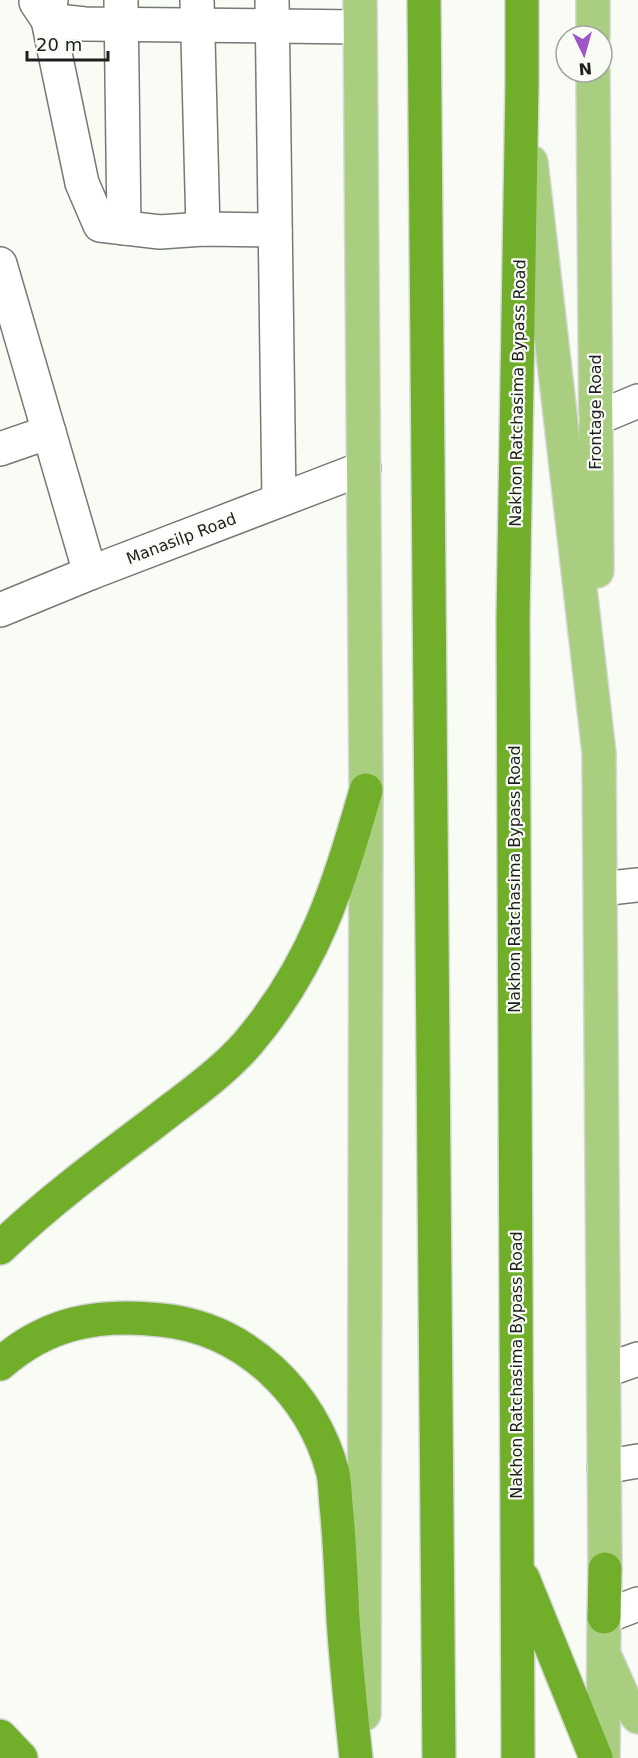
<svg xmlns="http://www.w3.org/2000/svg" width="638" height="1758" font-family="'DejaVu Sans',sans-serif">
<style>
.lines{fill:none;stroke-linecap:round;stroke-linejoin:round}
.minor-casing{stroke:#767a74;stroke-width:36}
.major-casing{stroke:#d6d7d6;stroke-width:36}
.highway-casing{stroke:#d6d7d6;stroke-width:36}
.minor{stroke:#fff;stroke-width:33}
.major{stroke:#aace7f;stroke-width:33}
.highway{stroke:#71ae29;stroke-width:33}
.labels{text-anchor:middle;stroke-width:4.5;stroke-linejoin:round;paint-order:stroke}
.street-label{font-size:16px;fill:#1d1f1c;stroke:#f8fcf5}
</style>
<rect width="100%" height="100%" fill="#f8fcf5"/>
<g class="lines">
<g class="minor-casing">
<g id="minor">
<polyline points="51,0 48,20 82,183 100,225 160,232 203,229 275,230"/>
<polyline points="121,0 124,228"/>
<polyline points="197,0 203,229"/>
<polyline points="272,0 279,500"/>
<polyline points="36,2 48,20 85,24 360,27"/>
<polyline points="0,264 90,573"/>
<polyline points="595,419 638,401"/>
<polyline points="0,449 49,432"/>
<polyline points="0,610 90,573 364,468"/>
<polyline points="600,889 638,885"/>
<polyline points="604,1371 638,1359"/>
<polyline points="604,1467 638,1461"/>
<polyline points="604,1617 638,1604"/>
</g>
</g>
<g class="major-casing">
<g id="major">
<polyline points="360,0 366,790 364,1714"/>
<polyline points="593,0 593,36"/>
<polyline points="593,72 597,571"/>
<polyline points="531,162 599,753 605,1569"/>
<polyline points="607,1661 623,1697 638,1717"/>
<polyline points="603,1758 604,1617"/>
</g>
</g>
<g class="highway-casing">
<g id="highway">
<polyline points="424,0 439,1758"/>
<path d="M 0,1248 C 47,1203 99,1164 151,1125 C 184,1099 220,1075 248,1043 C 315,964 338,887 366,790"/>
<path d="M 0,1364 C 48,1322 99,1313 161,1320 C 245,1328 312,1393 333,1473 C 335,1483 335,1494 336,1505 C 340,1542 341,1580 343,1618 C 346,1665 351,1711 356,1758"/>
<polyline points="523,1578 596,1758"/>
<polyline points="604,1617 605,1569"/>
<polyline points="0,1736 21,1758"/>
<polyline points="518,1758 513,619 522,83 522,0"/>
</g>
</g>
<use href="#minor" class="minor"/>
<use href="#major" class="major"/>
<use href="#highway" class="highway"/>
</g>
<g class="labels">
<g class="street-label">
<text transform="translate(517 393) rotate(-89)" y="6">Nakhon Ratchasima Bypass Road</text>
<text transform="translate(595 412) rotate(-90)" y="6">Frontage Road</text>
<text transform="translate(181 538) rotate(-21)" y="6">Manasilp Road</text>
<text transform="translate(514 879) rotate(-90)" y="6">Nakhon Ratchasima Bypass Road</text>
<text transform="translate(516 1365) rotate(-90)" y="6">Nakhon Ratchasima Bypass Road</text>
</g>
</g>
<g transform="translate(584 54) rotate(175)"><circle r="28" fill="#f8fcf5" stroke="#a0a49e" stroke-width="1.5"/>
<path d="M0-4.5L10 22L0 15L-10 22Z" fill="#9e55c8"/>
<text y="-9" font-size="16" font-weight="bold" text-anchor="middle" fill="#1d1f1c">N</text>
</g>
<path d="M27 51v9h81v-9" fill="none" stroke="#1d1f1c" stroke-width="3"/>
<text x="36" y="51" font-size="18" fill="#1d1f1c" stroke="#f8fcf5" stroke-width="4.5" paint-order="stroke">20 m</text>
</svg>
